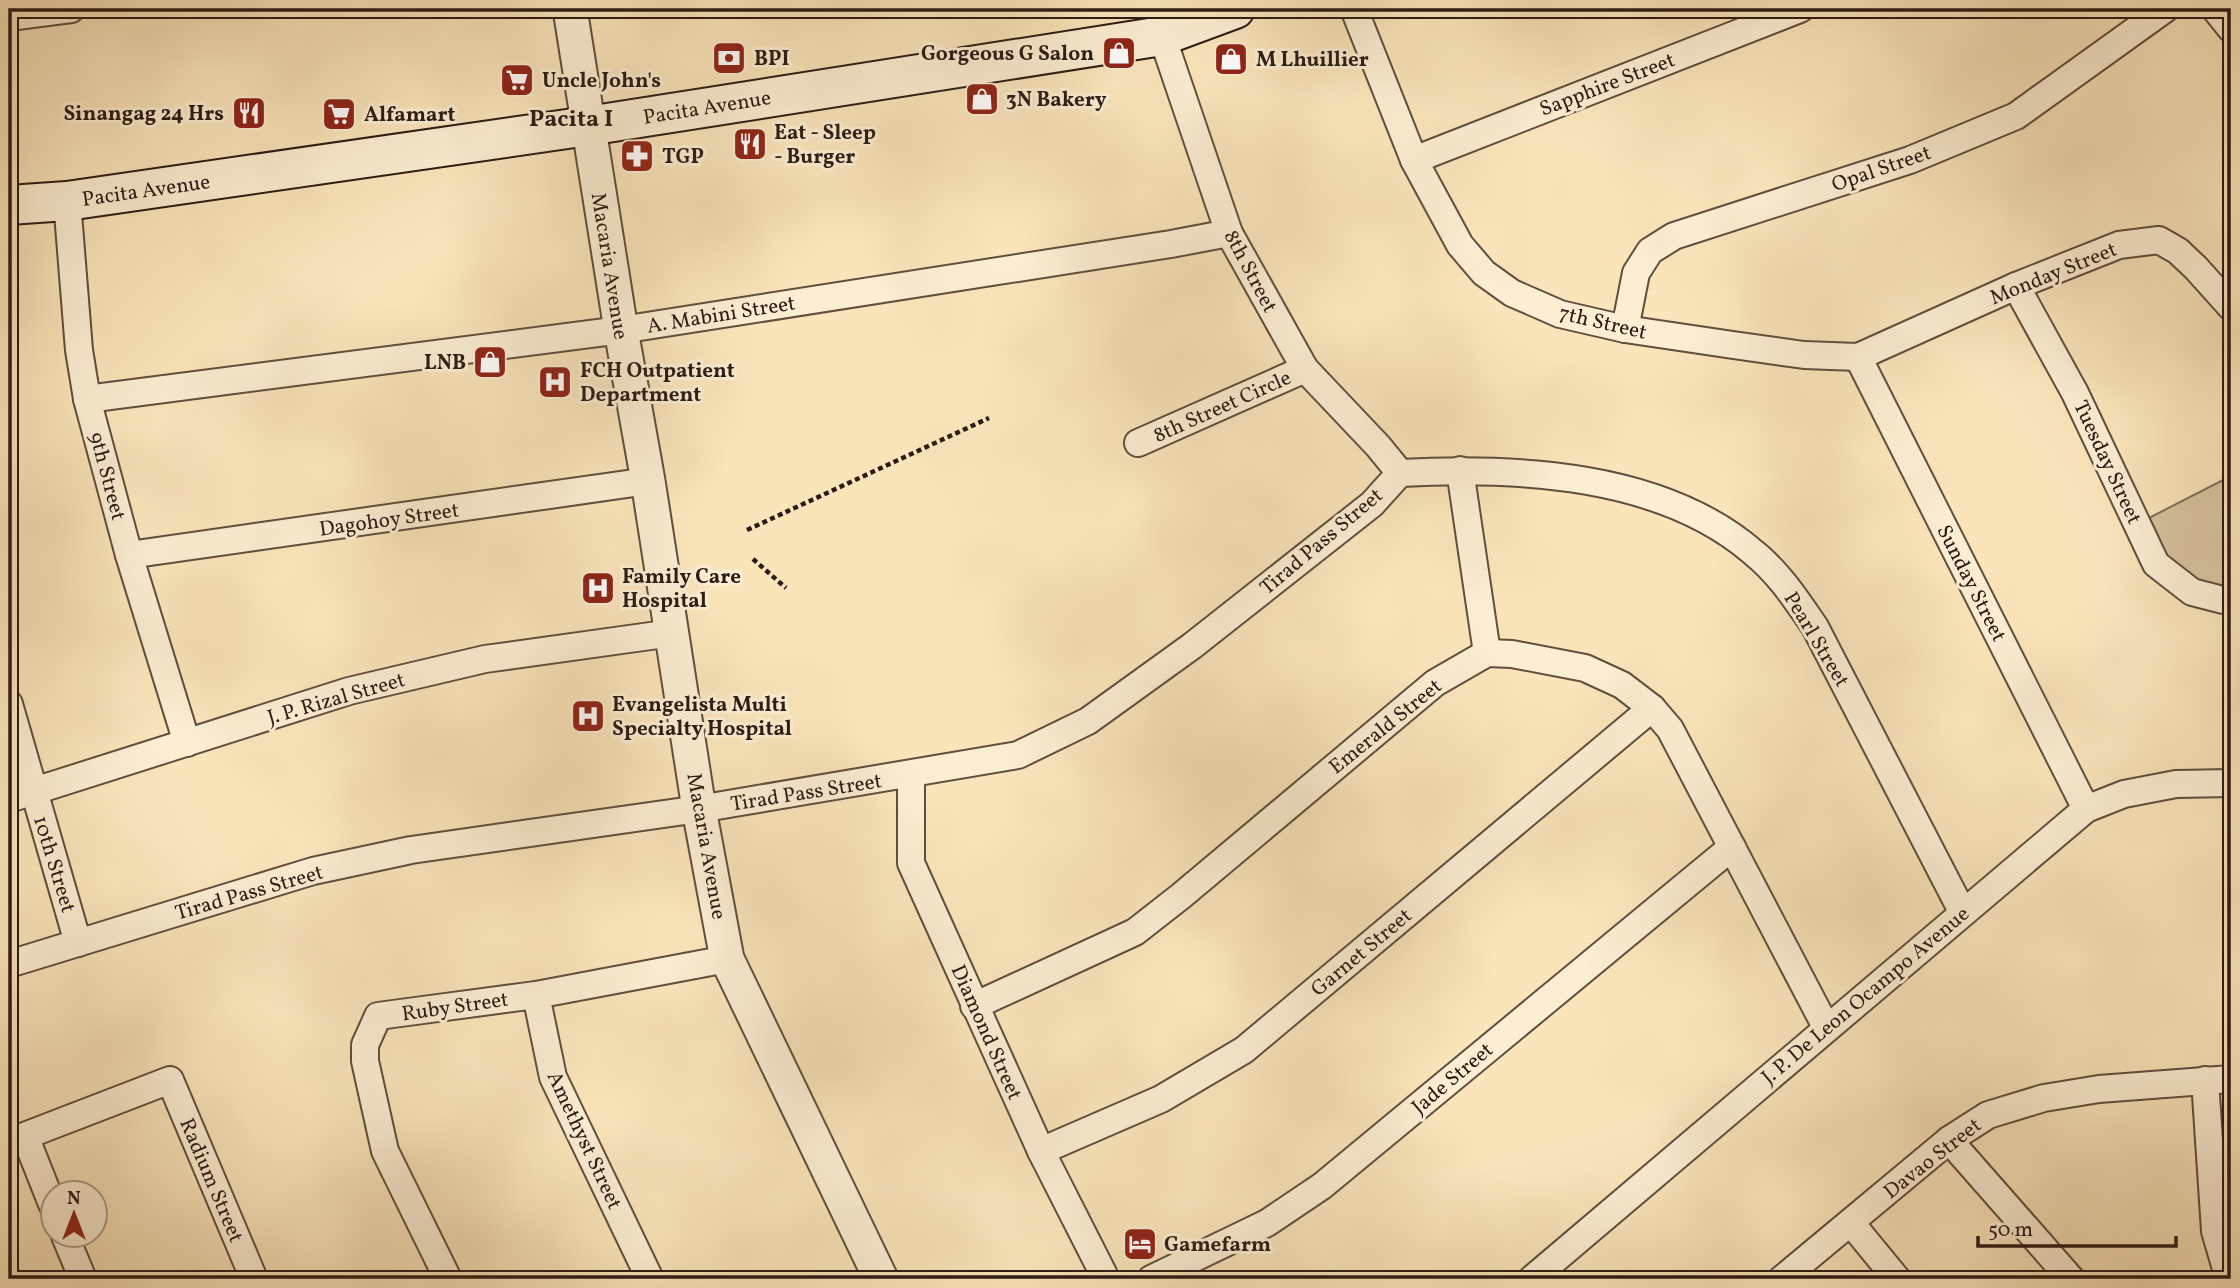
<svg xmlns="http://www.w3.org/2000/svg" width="2240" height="1288" font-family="Vollkorn,serif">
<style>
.green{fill:#d7c39f;stroke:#826f5a;stroke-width:2}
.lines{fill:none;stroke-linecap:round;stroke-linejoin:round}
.minor-casing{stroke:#604e3e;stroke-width:30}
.tertiary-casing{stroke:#604e3e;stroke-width:37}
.secondary-casing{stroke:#2c1b15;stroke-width:42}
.path{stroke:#2c1b15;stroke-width:4.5;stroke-dasharray:5 3.5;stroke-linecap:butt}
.minor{stroke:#fceed3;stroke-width:26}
.tertiary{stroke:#fceed3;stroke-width:33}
.secondary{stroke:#fceed3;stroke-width:38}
.labels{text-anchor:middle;stroke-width:6;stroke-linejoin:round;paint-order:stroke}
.poi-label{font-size:21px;font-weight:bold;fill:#2c1b15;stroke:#fceed3;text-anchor:start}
.street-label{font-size:21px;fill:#2c1b15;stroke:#fceed3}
.quarter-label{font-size:24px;font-weight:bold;fill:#2c1b15;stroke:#fceed3}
</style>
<rect width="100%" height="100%" fill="#fae5bb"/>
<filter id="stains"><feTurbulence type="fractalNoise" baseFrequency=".00286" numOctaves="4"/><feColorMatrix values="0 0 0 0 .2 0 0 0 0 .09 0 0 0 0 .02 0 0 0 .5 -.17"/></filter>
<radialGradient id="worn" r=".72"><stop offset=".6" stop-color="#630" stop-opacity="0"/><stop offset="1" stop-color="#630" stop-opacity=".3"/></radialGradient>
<polygon class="green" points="2231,476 2231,600 2192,592 2141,522"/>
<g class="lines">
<g class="minor-casing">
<g id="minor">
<polyline points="1354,9 1414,160 1460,245 1484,273 1512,293 1560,314 1625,329 1733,345 1804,355 1858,357 2016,286 2119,245 2159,240 2178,251 2196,268 2231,307"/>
<polyline points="2215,9 2231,29"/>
<polyline points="9,17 71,9"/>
<polyline points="1162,36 1229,233 1305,369 1378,446 1400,473"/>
<polyline points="1414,160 1800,9"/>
<polyline points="67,201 79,350 87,399 129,555 187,743"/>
<polyline points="2016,286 2075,393 2156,564 2192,592 2223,600 2231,600"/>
<polyline points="1625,329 1636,273 1650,251 1674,236 1910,160 2016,116 2165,9"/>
<polyline points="1858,357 2086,809"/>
<polyline points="87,399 621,330 1171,244 1229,233"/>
<polyline points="1138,443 1305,369"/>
<polyline points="1460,470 1487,653"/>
<path d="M 1400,473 C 1516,467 1662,473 1754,553 C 1779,573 1797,601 1815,627 L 1963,913"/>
<polyline points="129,555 648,481"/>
<polyline points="9,704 78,943"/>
<polyline points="911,774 911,863 1041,1151 1106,1279"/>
<polyline points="9,799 349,691 485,659 672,633"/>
<polyline points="9,964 313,871 411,850 699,809 1018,755 1088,721 1192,646 1372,504 1400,473"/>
<polyline points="536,995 553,1077 650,1279"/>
<polyline points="974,1006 1135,932 1181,896 1435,683 1487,653 1512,654 1585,668 1622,685 1652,708 1670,729 1826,1027"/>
<polyline points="2205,1080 2215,1231 2229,1279"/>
<polyline points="25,1136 52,1204"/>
<polyline points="1949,1140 2071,1279"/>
<polyline points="9,1142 170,1080 254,1279"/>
<polyline points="1041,1151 1161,1099 1244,1050 1652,708"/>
<polyline points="1851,1223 1897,1279"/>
<polyline points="65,1236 83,1279"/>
<polyline points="448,1279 385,1151 365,1061 365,1045 378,1016 536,995 727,959"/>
<polyline points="1151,1279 1267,1223 1322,1186 1732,847"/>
<polyline points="1532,1279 2086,809 2124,794 2176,784 2231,783"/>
<polyline points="1782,1279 1949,1140 1988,1115 2044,1098 2099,1089 2231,1079"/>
</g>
</g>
<g class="tertiary-casing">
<polyline id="tertiary" points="570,9 621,330 648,481 699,809 727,959 881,1279"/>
</g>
<g class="secondary-casing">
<polyline id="secondary" points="9,205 67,201 588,126 1162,36 1235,9"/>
</g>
<g class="path">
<polyline points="747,530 989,418"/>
<polyline points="753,559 786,588"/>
</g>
<use href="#minor" class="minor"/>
<use href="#tertiary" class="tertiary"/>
<use href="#secondary" class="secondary"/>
</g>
<defs>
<g id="shop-square" transform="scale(1.75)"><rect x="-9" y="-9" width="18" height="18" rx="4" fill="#8f2418" stroke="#fceed3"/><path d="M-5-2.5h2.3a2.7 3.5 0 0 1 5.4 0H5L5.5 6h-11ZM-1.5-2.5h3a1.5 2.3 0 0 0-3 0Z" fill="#fff"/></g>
<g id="bank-square" transform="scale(1.75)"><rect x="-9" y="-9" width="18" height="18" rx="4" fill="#8f2418" stroke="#fceed3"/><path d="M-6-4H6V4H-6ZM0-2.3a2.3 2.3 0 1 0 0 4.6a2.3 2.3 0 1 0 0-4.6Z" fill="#fff"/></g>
<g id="supermarket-square" transform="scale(1.75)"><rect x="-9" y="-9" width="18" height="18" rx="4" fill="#8f2418" stroke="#fceed3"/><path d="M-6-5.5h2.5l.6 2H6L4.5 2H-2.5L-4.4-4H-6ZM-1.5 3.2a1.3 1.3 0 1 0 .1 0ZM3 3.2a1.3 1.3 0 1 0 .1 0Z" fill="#fff"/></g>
<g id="restaurant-square" transform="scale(1.75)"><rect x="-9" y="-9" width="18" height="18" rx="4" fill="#8f2418" stroke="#fceed3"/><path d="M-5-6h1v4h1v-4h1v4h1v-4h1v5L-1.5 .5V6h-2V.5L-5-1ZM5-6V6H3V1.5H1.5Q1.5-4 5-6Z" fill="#fff"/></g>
<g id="pharmacy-square" transform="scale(1.75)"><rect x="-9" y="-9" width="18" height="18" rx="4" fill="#8f2418" stroke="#fceed3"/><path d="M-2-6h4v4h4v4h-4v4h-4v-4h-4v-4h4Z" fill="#fff"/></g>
<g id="hospital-square" transform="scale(1.75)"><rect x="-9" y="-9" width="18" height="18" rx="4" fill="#8f2418" stroke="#fceed3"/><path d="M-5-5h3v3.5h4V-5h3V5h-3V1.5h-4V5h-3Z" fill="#fff"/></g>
<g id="hotel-square" transform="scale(1.75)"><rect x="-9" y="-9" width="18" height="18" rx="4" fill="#8f2418" stroke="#fceed3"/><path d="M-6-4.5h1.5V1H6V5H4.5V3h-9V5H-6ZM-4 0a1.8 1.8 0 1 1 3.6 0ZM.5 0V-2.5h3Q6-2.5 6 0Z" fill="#fff"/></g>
</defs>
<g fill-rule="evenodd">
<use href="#shop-square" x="1119" y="53"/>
<use href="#bank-square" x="729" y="58"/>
<use href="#shop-square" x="1231" y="59"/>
<use href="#supermarket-square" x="517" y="80"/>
<use href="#shop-square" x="982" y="99"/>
<use href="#restaurant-square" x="249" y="113"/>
<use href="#supermarket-square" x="339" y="114"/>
<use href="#restaurant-square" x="750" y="144"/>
<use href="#pharmacy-square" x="637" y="156"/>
<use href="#shop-square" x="490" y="362"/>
<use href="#hospital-square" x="555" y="382"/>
<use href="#hospital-square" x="598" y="588"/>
<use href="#hospital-square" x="588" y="716"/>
<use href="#hotel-square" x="1140" y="1244"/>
</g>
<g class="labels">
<g class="poi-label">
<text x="1094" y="60" text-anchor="end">Gorgeous G Salon</text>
<text x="754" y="65">BPI</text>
<text x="1256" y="66">M Lhuillier</text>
<text x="542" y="87">Uncle John's</text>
<text x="1006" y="106">3N Bakery</text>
<text x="224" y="120" text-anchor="end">Sinangag 24 Hrs</text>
<text x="364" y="121">Alfamart</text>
<text x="774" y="139">Eat - Sleep<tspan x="774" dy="24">- Burger</tspan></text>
<text x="662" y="163">TGP</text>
<text x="466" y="369" text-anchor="end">LNB</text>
<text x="580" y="377">FCH Outpatient<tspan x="580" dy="24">Department</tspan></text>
<text x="622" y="583">Family Care<tspan x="622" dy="24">Hospital</tspan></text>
<text x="612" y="711">Evangelista Multi<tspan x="612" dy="24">Specialty Hospital</tspan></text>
<text x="1164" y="1251">Gamefarm</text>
</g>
<g class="street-label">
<text transform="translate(1607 84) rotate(-21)" y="7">Sapphire Street</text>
<text transform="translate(707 107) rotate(-9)" y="7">Pacita Avenue</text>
<text transform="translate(1881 168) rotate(-19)" y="7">Opal Street</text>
<text transform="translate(146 190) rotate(-8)" y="7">Pacita Avenue</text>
<text transform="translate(610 266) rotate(81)" y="7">Macaria Avenue</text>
<text transform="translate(1251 271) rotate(62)" y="7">8th Street</text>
<text transform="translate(2053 273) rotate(-22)" y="7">Monday Street</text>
<text transform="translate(721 314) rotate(-9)" y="7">A. Mabini Street</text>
<text transform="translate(1603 322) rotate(13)" y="7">7th Street</text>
<text transform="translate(1222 406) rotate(-24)" y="7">8th Street Circle</text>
<text transform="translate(2108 462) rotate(65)" y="7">Tuesday Street</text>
<text transform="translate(108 476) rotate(75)" y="7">9th Street</text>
<text transform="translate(389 519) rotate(-8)" y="7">Dagohoy Street</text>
<text transform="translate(1321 541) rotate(-40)" y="7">Tirad Pass Street</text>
<text transform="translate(1972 583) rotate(63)" y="7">Sunday Street</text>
<text transform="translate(1817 639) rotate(59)" y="7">Pearl Street</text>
<text transform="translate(336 698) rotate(-16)" y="7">J. P. Rizal Street</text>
<text transform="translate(1385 726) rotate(-39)" y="7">Emerald Street</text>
<text transform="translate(806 792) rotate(-9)" y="7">Tirad Pass Street</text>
<text transform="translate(707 846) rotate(80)" y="7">Macaria Avenue</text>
<text transform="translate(55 864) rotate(73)" y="7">10th Street</text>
<text transform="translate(249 892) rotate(-16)" y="7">Tirad Pass Street</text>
<text transform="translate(1361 952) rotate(-40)" y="7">Garnet Street</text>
<text transform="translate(1865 995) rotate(-40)" y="7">J. P. De Leon Ocampo Avenue</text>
<text transform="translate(455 1006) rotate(-8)" y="7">Ruby Street</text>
<text transform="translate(987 1032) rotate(66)" y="7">Diamond Street</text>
<text transform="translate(1452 1078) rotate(-40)" y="7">Jade Street</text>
<text transform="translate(585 1140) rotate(65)" y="7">Amethyst Street</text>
<text transform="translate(1932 1158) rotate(-38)" y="7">Davao Street</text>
<text transform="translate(212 1180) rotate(67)" y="7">Radium Street</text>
</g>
<g class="quarter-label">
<text x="571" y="126">Pacita I</text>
</g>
</g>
<rect width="2240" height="1288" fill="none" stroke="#fae5bb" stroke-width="35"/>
<rect x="10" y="10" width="2219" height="1267" fill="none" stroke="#2c1b15" stroke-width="3.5"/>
<rect x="18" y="18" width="2205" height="1253" fill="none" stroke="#2c1b15" stroke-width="2"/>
<g transform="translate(74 1214)"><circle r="33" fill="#fceed3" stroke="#a99a87" stroke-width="2"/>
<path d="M0-5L12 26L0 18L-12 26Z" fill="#8f2418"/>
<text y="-10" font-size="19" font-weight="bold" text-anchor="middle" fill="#2c1b15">N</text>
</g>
<path d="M1978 1236v10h198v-10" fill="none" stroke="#2c1b15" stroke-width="3.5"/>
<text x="1988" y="1236" font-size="21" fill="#2c1b15" stroke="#fceed3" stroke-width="5" paint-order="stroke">50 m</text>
<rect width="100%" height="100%" filter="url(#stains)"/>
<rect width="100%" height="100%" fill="url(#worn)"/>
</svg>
